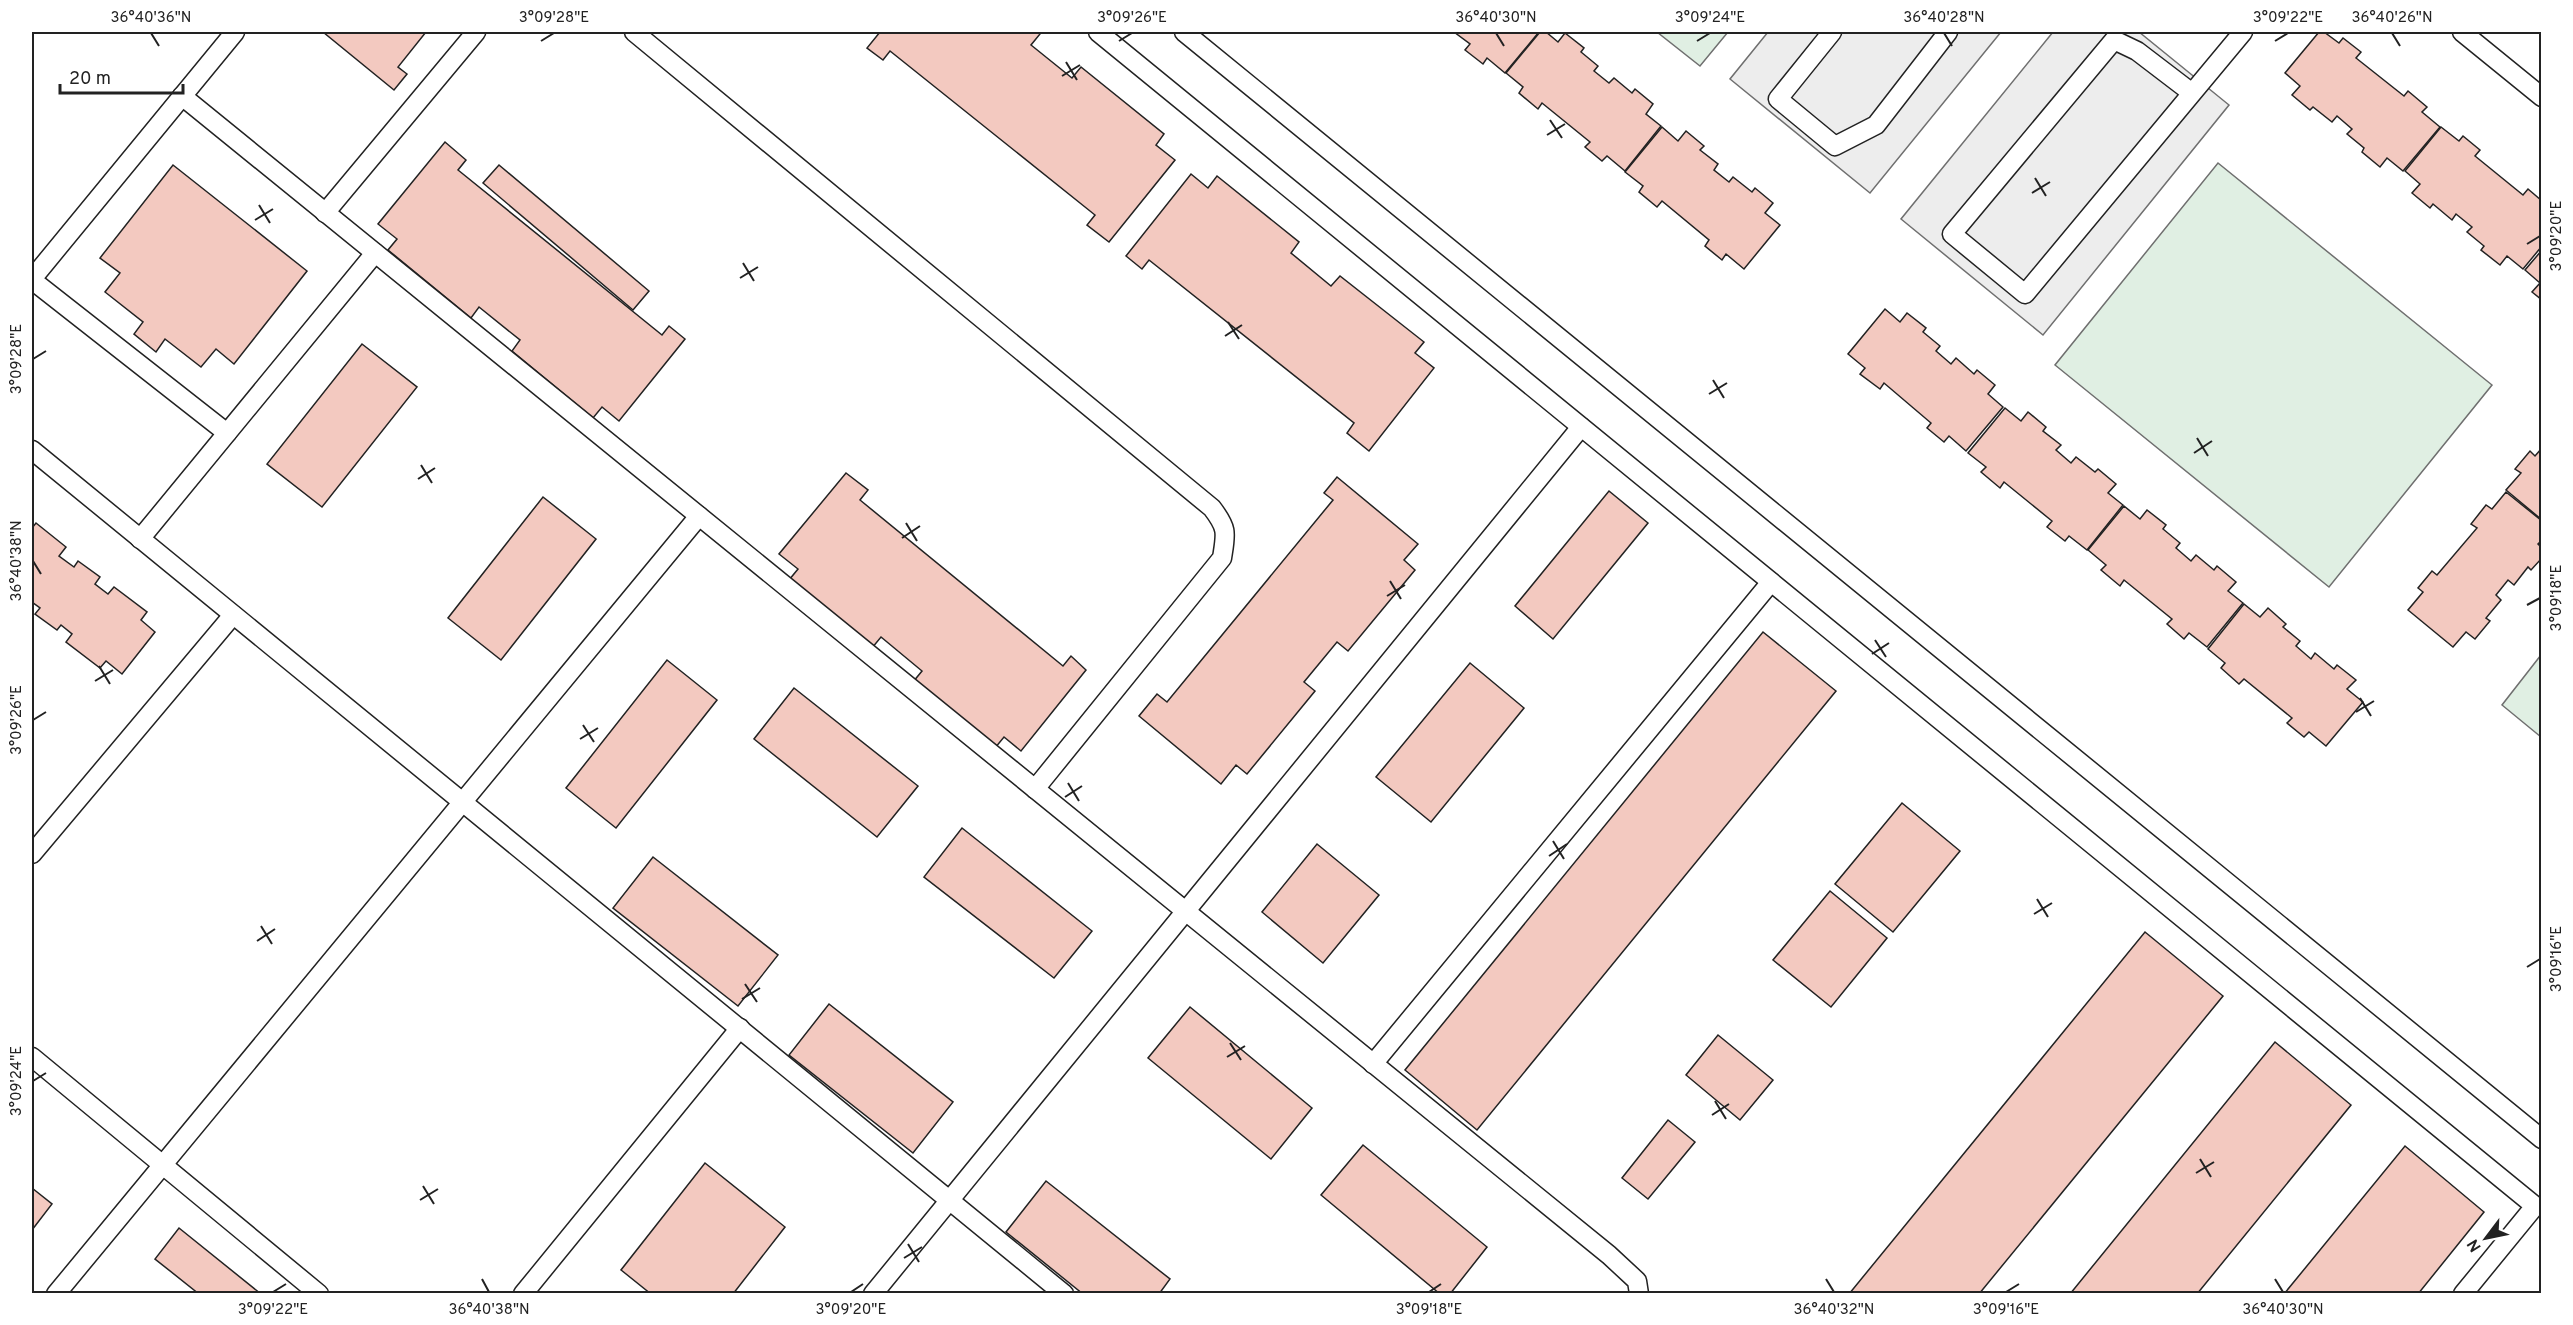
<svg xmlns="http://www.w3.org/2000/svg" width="2573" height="1325" font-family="Overpass,sans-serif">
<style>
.green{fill:#e0efe3;stroke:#6f6f6f;stroke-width:1.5}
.parking{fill:#ededed;stroke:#6f6f6f;stroke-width:1.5}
.building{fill:#f3c9c0;stroke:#222;stroke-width:1.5}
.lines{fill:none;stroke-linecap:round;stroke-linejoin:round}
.lane-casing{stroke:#222;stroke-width:21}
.lane{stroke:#fff;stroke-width:18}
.ticks{fill:none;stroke:#222;stroke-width:2}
.neatline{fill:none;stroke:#222;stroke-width:2}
.ticks-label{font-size:15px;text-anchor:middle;fill:#222}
</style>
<rect width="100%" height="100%" fill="#fff"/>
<g class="green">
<polygon points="1657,32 1728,32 1700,66"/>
<polygon points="2218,163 2492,385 2329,587 2055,365"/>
<polygon points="2541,655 2541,737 2502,705"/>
</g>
<g class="parking">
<polygon points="1768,32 2001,32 1870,193 1730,79"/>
<polygon points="2053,32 2139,32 2229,105 2043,335 1901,219"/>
</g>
<g class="building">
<polygon points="323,32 426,32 398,67 407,74 394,90"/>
<polygon points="880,32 1037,32 1040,34 1031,45 1072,78 1081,67 1164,134 1156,145 1175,160 1109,242 1087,225 1095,215 890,51 883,60 867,48"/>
<polygon points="1454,32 1539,32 1505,73 1487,58 1483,64 1465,50 1470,44"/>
<polygon points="1540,32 1546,32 1558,42 1565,33 1584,48 1581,52 1598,66 1594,71 1609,83 1614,78 1632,93 1635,89 1653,104 1646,114 1661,126 1625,171 1607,156 1602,161 1585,147 1590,142 1542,103 1538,109 1519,93 1523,87 1506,73"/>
<polygon points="2319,32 2324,32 2339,43 2343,38 2361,52 2356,58 2404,96 2408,91 2427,107 2422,112 2440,127 2403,171 2387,158 2380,167 2362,152 2364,148 2347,134 2352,129 2337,116 2332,122 2313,107 2310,110 2292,95 2300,86 2285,73"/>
<polygon points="1662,127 1678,141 1686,131 1704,146 1700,150 1718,164 1714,170 1729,182 1733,177 1752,192 1755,188 1773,203 1765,213 1780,225 1744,269 1726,254 1722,260 1705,246 1709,240 1662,201 1657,207 1639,192 1643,186 1625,172"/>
<polygon points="2441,127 2459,141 2463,136 2480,150 2475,156 2523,195 2528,189 2542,201 2542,246 2523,269 2507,256 2500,265 2481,250 2484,246 2467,232 2472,227 2456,214 2452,220 2433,204 2430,208 2412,193 2420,184 2405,171"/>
<polygon points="445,142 466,160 458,170 662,335 669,326 685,339 619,421 602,407 593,418 512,351 520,340 479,307 471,318 388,250 397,239 378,224"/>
<polygon points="173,165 307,271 234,364 216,349 201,367 165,339 156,352 134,334 143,322 105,292 120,273 100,258"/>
<polygon points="499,165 649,291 633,310 483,183"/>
<polygon points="1191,174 1208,188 1217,176 1299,242 1291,253 1331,286 1340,276 1424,342 1415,353 1434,368 1369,451 1347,433 1354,423 1149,260 1142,269 1126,256"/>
<polygon points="2542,250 2542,300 2532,292 2540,283 2525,270"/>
<polygon points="1885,309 1900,322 1907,313 1926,328 1923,332 1940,346 1936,351 1951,364 1956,358 1974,374 1977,370 1995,385 1988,394 2003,407 1966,451 1949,436 1944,442 1927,428 1931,423 1884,383 1880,389 1860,374 1865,368 1848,354"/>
<polygon points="362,344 417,387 322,507 267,464"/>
<polygon points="2005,408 2021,421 2028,412 2046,427 2043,431 2061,445 2056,450 2071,463 2076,457 2095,472 2098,469 2116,484 2108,493 2123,505 2087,550 2069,536 2065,541 2047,527 2052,521 2004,482 2000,488 1981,472 1986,467 1968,453"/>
<polygon points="2542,448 2542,520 2506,490 2521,473 2515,469 2530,451 2535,456"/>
<polygon points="846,473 868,490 860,500 1063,666 1071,656 1086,670 1021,751 1004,737 995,748 913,682 922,671 881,637 872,648 789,580 798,569 779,554"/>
<polygon points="1337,477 1418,544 1404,560 1415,570 1348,651 1337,642 1304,682 1315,691 1247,774 1236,765 1221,784 1139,716 1157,694 1167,702 1333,500 1324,493"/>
<polygon points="1609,491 1648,523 1553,639 1515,606"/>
<polygon points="2506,492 2542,521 2542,540 2538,544 2542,548 2542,558 2531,570 2528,567 2514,585 2508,580 2496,595 2501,600 2486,618 2490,621 2475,639 2466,632 2453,647 2408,610 2423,592 2418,588 2432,571 2437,575 2477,528 2471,524 2486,505 2492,509"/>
<polygon points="543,497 596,539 501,660 448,618"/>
<polygon points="2124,506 2140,519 2147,510 2166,525 2163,529 2180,543 2176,548 2191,561 2196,555 2214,570 2217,566 2236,582 2228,591 2243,603 2207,647 2189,633 2184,639 2167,624 2172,619 2124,580 2120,586 2101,570 2106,565 2088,550"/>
<polygon points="36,523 66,547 59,556 74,567 78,561 100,577 95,584 108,594 114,587 147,612 141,620 155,632 122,674 106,661 100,668 66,642 72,634 61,625 57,630 35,614 40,608 32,602 32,528"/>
<polygon points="2244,604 2260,617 2268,608 2286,624 2283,627 2300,641 2296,646 2311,659 2315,653 2334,669 2337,665 2356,680 2347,689 2363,702 2326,746 2309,732 2304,737 2287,723 2292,718 2244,679 2239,684 2221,668 2225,663 2208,649"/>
<polygon points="1763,632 1836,691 1477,1130 1405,1070"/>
<polygon points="667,660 717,700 616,828 566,788"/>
<polygon points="1470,663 1524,708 1431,822 1376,777"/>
<polygon points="794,688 918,786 877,837 754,739"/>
<polygon points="1902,803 1960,851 1893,932 1835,884"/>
<polygon points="962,828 1092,931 1054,978 924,877"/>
<polygon points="1317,844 1379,895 1323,963 1262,912"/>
<polygon points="653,857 778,955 738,1006 613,908"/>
<polygon points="1830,891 1887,938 1831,1007 1773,960"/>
<polygon points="2145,932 2223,996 1979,1294 1849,1294"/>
<polygon points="829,1004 953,1102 913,1153 789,1055"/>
<polygon points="1190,1007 1312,1108 1271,1159 1148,1058"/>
<polygon points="1718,1035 1773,1080 1740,1120 1686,1075"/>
<polygon points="2275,1042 2351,1105 2197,1294 2070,1294"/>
<polygon points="1668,1120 1695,1142 1648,1199 1622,1178"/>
<polygon points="1363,1145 1487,1247 1450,1294 1440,1294 1321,1195"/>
<polygon points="2405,1146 2484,1212 2418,1294 2284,1294"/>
<polygon points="705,1163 785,1227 733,1294 651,1294 621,1270"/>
<polygon points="1046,1181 1170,1279 1159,1294 1083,1294 1006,1232"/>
<polygon points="32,1188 52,1204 32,1230"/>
<polygon points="179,1228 261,1294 199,1294 155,1259"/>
</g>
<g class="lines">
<g class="lane-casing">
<g id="lane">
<path d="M 634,32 L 1212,508 C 1228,529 1226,533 1222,558 L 1035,789"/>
<polyline points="1098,32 2535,1206 2463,1294"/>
<polyline points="1184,32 2542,1139"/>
<polyline points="1832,32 1778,99 1835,146 1876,125 1948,32"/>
<polyline points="2462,32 2542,97"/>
<polyline points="2192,93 2137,51 2114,40 1952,234 2025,294 2243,32"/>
<polyline points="182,96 1609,1255 1637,1281 1639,1294"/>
<polyline points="325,213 476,32"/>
<polyline points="32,279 235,32"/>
<polyline points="32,280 227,433"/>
<polyline points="32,450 1064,1294"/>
<polyline points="140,539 375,253"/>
<polyline points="32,854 233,615"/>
<polyline points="32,1057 319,1294"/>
<polyline points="1373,1064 1771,582"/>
<polyline points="56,1294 699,516"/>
<polyline points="523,1294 740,1028"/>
<polyline points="873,1294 1581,427"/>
</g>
</g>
<use href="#lane" class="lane"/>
</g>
<path class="ticks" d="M 151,33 L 159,46M 1496,33 L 1504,46M 1944,33 L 1952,46M 2392,33 L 2400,46M 541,41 L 554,33M 1119,41 L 1132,33M 1697,41 L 1710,33M 2275,41 L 2288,33M 1066,62 L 1077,80M 1062,76 L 1080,65M 1550,120 L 1562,138M 1547,135 L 1565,124M 2035,178 L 2046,196M 2032,193 L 2050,182M 259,205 L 270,223M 255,220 L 273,209M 2527,244 L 2540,236M 743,263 L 754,281M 740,278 L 758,267M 1228,322 L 1239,339M 1225,336 L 1242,325M 33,359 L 46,351M 1713,380 L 1724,398M 1709,394 L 1727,383M 2197,438 L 2208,456M 2194,453 L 2212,441M 421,465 L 432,483M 418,479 L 435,468M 906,523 L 917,541M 902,538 L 920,526M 33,561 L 41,574M 1390,581 L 1401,599M 1387,596 L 1405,585M 2527,605 L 2540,598M 1875,640 L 1886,657M 1872,654 L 1889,643M 99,666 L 110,684M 95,681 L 113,670M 2360,698 L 2371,716M 2356,712 L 2374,701M 33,720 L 46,712M 583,725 L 594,742M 580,739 L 598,728M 1068,783 L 1079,801M 1065,797 L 1082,786M 1553,841 L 1564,859M 1549,856 L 1567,844M 2037,899 L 2048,917M 2034,914 L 2052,903M 261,926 L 272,944M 257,941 L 275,929M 2527,967 L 2540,959M 745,984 L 757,1002M 742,999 L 760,988M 1230,1043 L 1241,1060M 1227,1057 L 1245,1046M 33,1081 L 46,1073M 1715,1101 L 1726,1119M 1712,1115 L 1729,1104M 2200,1159 L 2211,1177M 2196,1173 L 2214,1162M 423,1186 L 434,1204M 420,1200 L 438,1189M 908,1244 L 919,1262M 904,1258 L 922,1247M 482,1279 L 489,1292M 1826,1279 L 1834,1292M 2275,1279 L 2283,1292M 273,1292 L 286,1284M 851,1292 L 863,1284M 1429,1292 L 1441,1284M 2006,1292 L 2019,1284"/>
<rect width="2573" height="1325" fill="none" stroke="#ffffff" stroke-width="66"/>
<g transform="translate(2486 1238) rotate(238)" stroke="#ffffff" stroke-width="4.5" paint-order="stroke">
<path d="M0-4.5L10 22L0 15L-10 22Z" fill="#222222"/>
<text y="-9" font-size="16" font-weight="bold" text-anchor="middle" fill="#222222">N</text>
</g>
<path d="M60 84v9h123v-9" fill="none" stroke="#222222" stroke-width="3"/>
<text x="69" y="84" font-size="18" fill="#222222" stroke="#ffffff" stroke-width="4.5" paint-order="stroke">20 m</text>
<rect x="33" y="33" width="2507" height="1259" class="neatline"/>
<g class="ticks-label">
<text x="151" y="22">36°40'36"N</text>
<text x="554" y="22">3°09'28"E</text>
<text x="1132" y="22">3°09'26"E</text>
<text x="1496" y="22">36°40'30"N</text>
<text x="1710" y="22">3°09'24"E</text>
<text x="1944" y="22">36°40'28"N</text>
<text x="2288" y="22">3°09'22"E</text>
<text x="2392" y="22">36°40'26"N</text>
<text transform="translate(2556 236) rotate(-90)" y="5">3°09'20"E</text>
<text transform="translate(16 359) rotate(-90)" y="5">3°09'28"E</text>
<text transform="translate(16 561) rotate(-90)" y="5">36°40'38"N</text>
<text transform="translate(2556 598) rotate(-90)" y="5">3°09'18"E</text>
<text transform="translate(16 720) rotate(-90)" y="5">3°09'26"E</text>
<text transform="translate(2556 959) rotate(-90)" y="5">3°09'16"E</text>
<text transform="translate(16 1081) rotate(-90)" y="5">3°09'24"E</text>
<text x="273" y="1314">3°09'22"E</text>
<text x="489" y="1314">36°40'38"N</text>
<text x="851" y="1314">3°09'20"E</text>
<text x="1429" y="1314">3°09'18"E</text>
<text x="1834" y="1314">36°40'32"N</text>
<text x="2006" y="1314">3°09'16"E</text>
<text x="2283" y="1314">36°40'30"N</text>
</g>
</svg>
